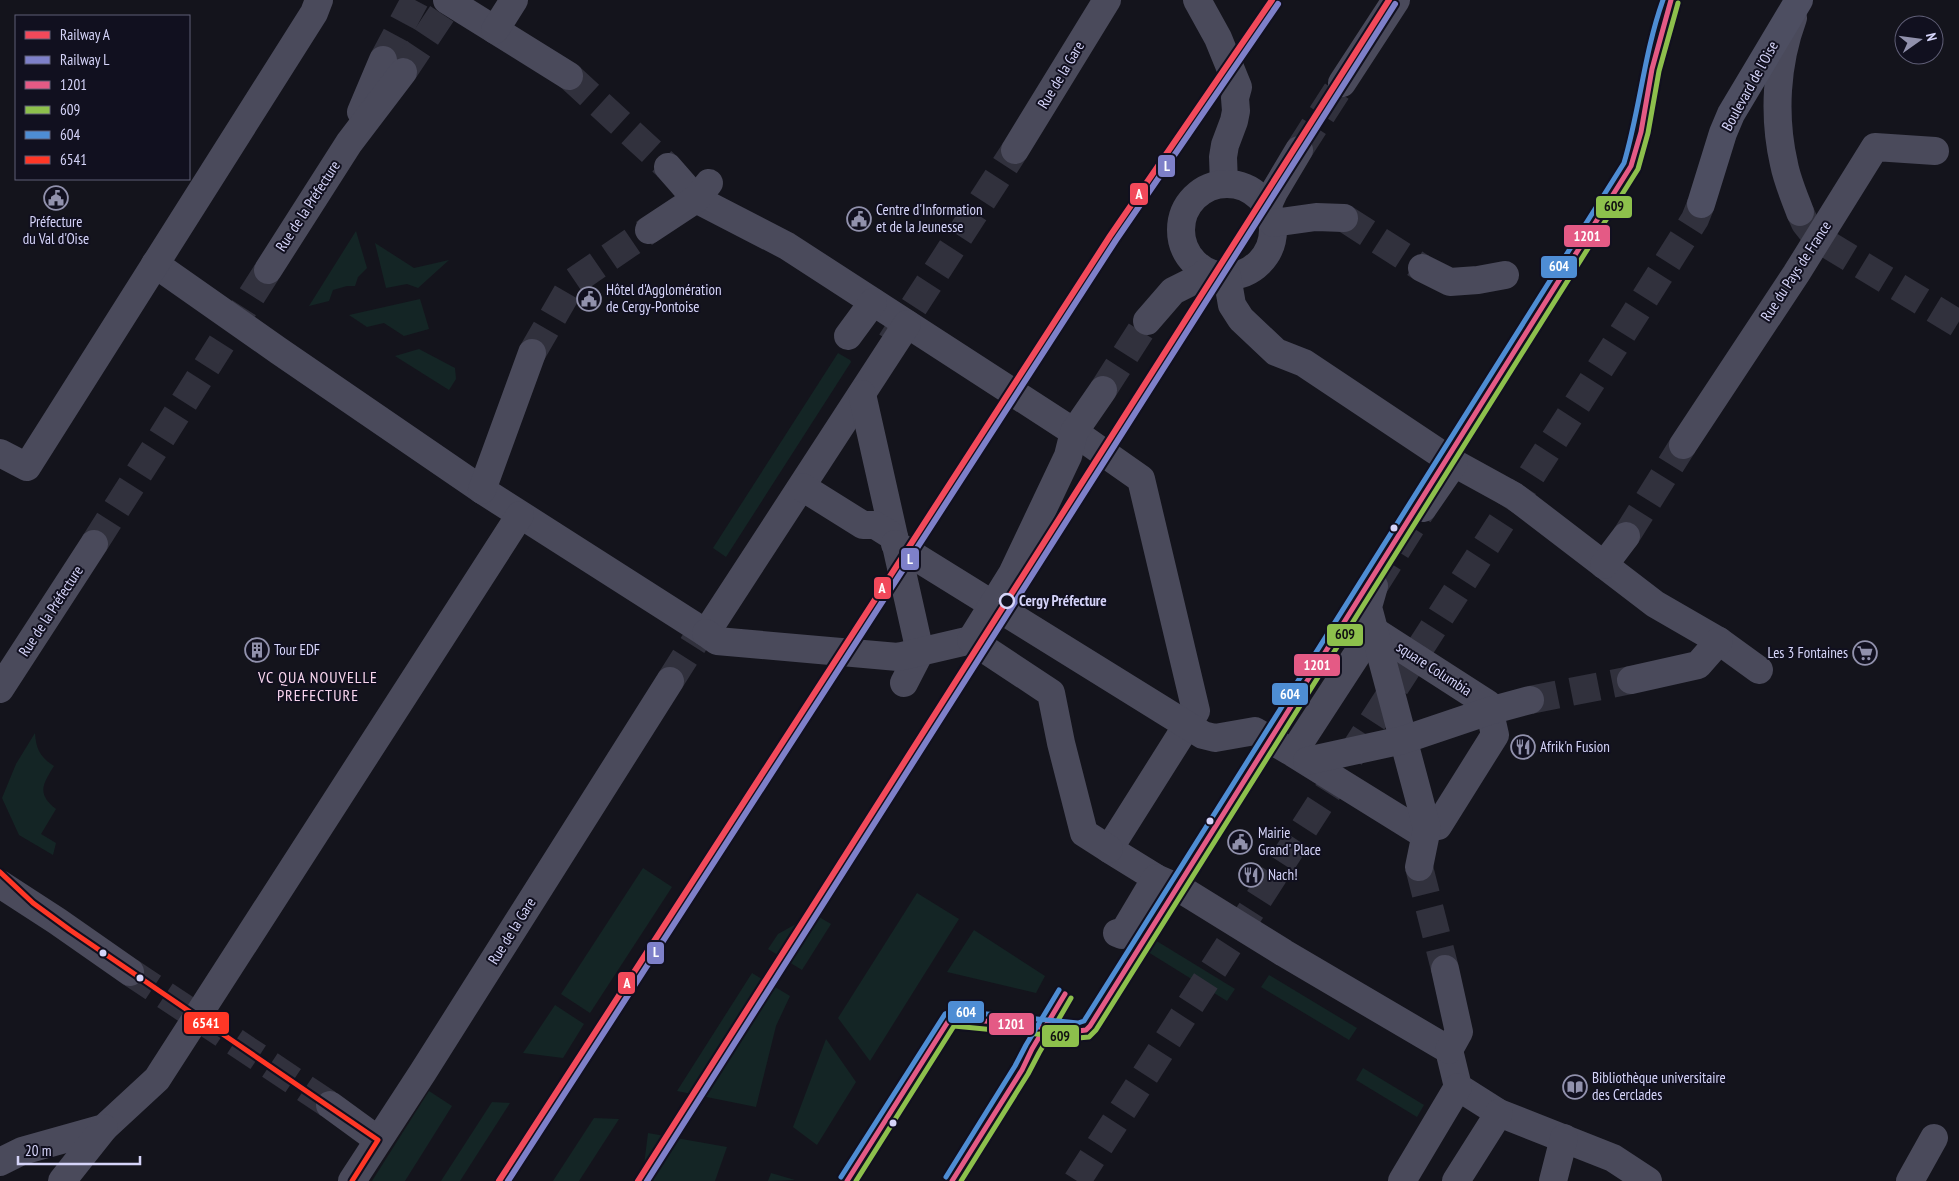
<svg xmlns="http://www.w3.org/2000/svg" width="1959" height="1181" font-family="'PT Sans Narrow',sans-serif">
<style>
.green{fill:#142525}
.lines{fill:none;stroke-linecap:round;stroke-linejoin:round}
.pedestrian-tunnel{stroke:#31313d;stroke-width:28;stroke-dasharray:28 14;stroke-linecap:butt}
.minor-tunnel{stroke:#31313d;stroke-width:28;stroke-dasharray:28 14;stroke-linecap:butt}
.secondary-tunnel{stroke:#31313d;stroke-width:28;stroke-dasharray:28 14;stroke-linecap:butt}
.pedestrian{stroke:#4a4a5b;stroke-width:28}
.minor{stroke:#4a4a5b;stroke-width:28}
.secondary{stroke:#4d4e61;stroke-width:28}
.bus-1-casing{stroke:#11101f;stroke-width:9}
.bus-2-casing{stroke:#11101f;stroke-width:9}
.bus-3-casing{stroke:#11101f;stroke-width:9}
.bus-4-casing{stroke:#11101f;stroke-width:9}
.bus-1{stroke:#e45a85;stroke-width:5}
.bus-2{stroke:#8dc04c;stroke-width:5}
.bus-3{stroke:#4e8dd4;stroke-width:5}
.bus-4{stroke:#ff3726;stroke-width:5}
.rail-1-casing{stroke:#11101f;stroke-width:10}
.rail-2-casing{stroke:#11101f;stroke-width:10}
.rail-1{stroke:#f2495a;stroke-width:6}
.rail-2{stroke:#7e80c9;stroke-width:6}
.bus-dot{fill:#d5d4f9;stroke:#11101f;stroke-width:2}
.stop-dot{fill:#11101f;stroke:#d5d4f9;stroke-width:2.5}
.labels{text-anchor:middle;stroke-width:4;stroke-linejoin:round;paint-order:stroke}
.street-label{font-size:15px;fill:#d5d4f9;stroke:#11101f}
.poi-label{font-size:15px;fill:#d5d4f9;stroke:#11101f;text-anchor:start}
.stop-label{font-size:15px;font-weight:bold;fill:#d5d4f9;stroke:#11101f;text-anchor:start}
.neighbourhood-label{font-size:16px;letter-spacing:1px;fill:#f9d6ef;stroke:#11101f}
.line-badge{stroke:#11101f;stroke-width:2}
.badge-label{font-size:14px;text-anchor:middle;font-weight:bold;fill:#fff}
.pale-badge-label{font-size:14px;text-anchor:middle;font-weight:bold;fill:#111}
</style>
<rect width="100%" height="100%" fill="#14141c"/>
<g class="green">
<polygon points="356,231 367,268 358,277 355,286 347,286 333,290 329,301 309,306"/>
<polygon points="375,243 414,268 449,260 418,288 407,284 386,288"/>
<polygon points="420,299 429,329 404,336 384,323 367,327 349,315"/>
<polygon points="419,349 455,368 456,379 449,390 395,356"/>
<polygon points="838,353 850,360 851,362 726,557 713,548"/>
<path d="M 35,733 C 36,749 40,757 54,766 C 42,785 37,794 56,809 L 41,834 L 56,843 L 53,855 L 19,835 L 2,798 L 16,764 Z"/>
<polygon points="643,868 672,887 590,1013 561,994"/>
<polygon points="917,893 959,919 870,1061 838,1018"/>
<polygon points="814,914 831,924 802,970 768,949 778,934"/>
<polygon points="974,930 1045,976 1036,993 947,972"/>
<polygon points="1155,940 1235,989 1227,1001 1148,952"/>
<polygon points="752,973 790,996 776,1026 756,1107 677,1091"/>
<polygon points="1269,975 1357,1028 1349,1040 1261,987"/>
<polygon points="555,1005 584,1024 563,1058 523,1053"/>
<polygon points="826,1039 856,1082 817,1145 793,1127"/>
<polygon points="1363,1068 1424,1105 1417,1117 1356,1080"/>
<polygon points="429,1091 452,1106 405,1181 372,1181"/>
<polygon points="492,1102 510,1103 460,1181 441,1181"/>
<polygon points="594,1118 619,1119 579,1181 553,1181"/>
<polygon points="648,1133 727,1147 715,1181 642,1181"/>
<polygon points="771,1173 795,1180 768,1181"/>
</g>
<g class="lines">
<g class="pedestrian-tunnel">
<polyline points="569,76 668,167"/>
<polyline points="1299,150 1342,83"/>
<polyline points="1344,218 1422,268"/>
<polyline points="532,353 573,282 649,230"/>
<polyline points="1103,390 1147,321"/>
<polyline points="1626,536 1683,445"/>
<polyline points="1374,586 1423,508"/>
<polyline points="1530,700 1631,680"/>
<polyline points="1419,867 1445,969"/>
</g>
<g class="minor-tunnel">
<polyline points="383,60 415,0"/>
<polyline points="403,72 451,0"/>
<polyline points="1800,212 1805,223 1817,238 1959,324"/>
<polyline points="891,342 1015,150"/>
<polyline points="94,544 268,270"/>
<polyline points="670,681 715,610"/>
<polyline points="130,972 330,1105"/>
</g>
<polyline class="secondary-tunnel" points="1077,1181 1612,350 1695,219 1701,204"/>
<g class="pedestrian">
<polyline points="447,0 569,76"/>
<polyline points="1197,0 1218,38 1238,87 1235,98 1236,111 1234,121 1225,145 1223,157 1224,184"/>
<polyline points="495,30 514,0"/>
<polyline points="1342,83 1396,0"/>
<polyline points="668,167 696,199 787,246 1074,432 1141,479 1196,711 1109,849 1156,878 1179,888 1284,953 1449,1050 1458,1087 1499,1113 1613,1158 1648,1181"/>
<circle cx="1227" cy="230" r="46"/>
<polyline points="1267,207 1274,192 1299,150"/>
<polyline points="1273,223 1316,217 1344,218"/>
<polyline points="649,230 696,199 709,183"/>
<polyline points="155,264 279,351 482,490 706,633 907,324"/>
<polyline points="1422,268 1450,282 1478,280 1505,275"/>
<polyline points="1227,276 1232,305 1241,319 1276,352 1304,363 1454,463 1514,496 1655,604 1719,641 1759,670"/>
<polyline points="1147,321 1173,291 1205,275 1206,272"/>
<polyline points="848,336 873,302"/>
<polyline points="862,394 920,652 904,683"/>
<polyline points="1683,445 1796,274 1875,147 1935,151"/>
<polyline points="0,453 27,467 314,13 319,0"/>
<polyline points="802,487 863,525 875,525 894,537"/>
<polyline points="482,490 532,353"/>
<polyline points="1423,508 1454,463"/>
<polyline points="895,544 1203,735 1215,738 1255,731 1293,753 1417,830 1438,826 1495,735 1488,704 1373,630 1293,753"/>
<polyline points="1604,565 1626,536"/>
<polyline points="1374,586 1368,607 1427,828 1419,867"/>
<polyline points="706,633 717,641 898,657 971,640 1051,693 1061,743 1084,833 1109,849"/>
<polyline points="971,640 1012,574 1068,456 1074,432 1103,390"/>
<polyline points="1631,680 1698,665 1719,641"/>
<polyline points="1307,761 1403,740 1489,711 1530,700"/>
<polyline points="1117,933 1122,935 1156,878"/>
<polyline points="1445,969 1459,1032 1449,1050"/>
<polyline points="0,1162 22,1151 104,1128 157,1079 520,515"/>
<polyline points="62,1181 104,1128"/>
<polyline points="1402,1181 1458,1087"/>
<polyline points="1456,1181 1499,1113"/>
<polyline points="1553,1181 1564,1138"/>
<polyline points="1910,1181 1934,1138"/>
</g>
<g class="minor">
<path d="M 1793,18 C 1776,64 1773,116 1784,164 C 1787,180 1794,196 1800,212"/>
<polyline points="361,112 383,60"/>
<polyline points="1015,150 1107,0"/>
<polyline points="268,270 349,143 403,72"/>
<polyline points="0,689 94,544"/>
<polyline points="0,884 57,921 130,972"/>
<polyline points="330,1105 378,1140"/>
<polyline points="352,1181 423,1072 670,681"/>
</g>
<polyline class="secondary" points="1701,204 1723,133 1731,114 1799,0"/>
<g class="bus-1-casing">
<g id="bus-1">
<polyline points="847,1181 949,1020 956,1018 1078,1031 1086,1030 1090,1026 1631,166 1641,132 1652,69 1671,0"/>
<polyline points="952,1181 1022,1070 1032,1049 1065,994"/>
</g>
</g>
<g class="bus-2-casing">
<g id="bus-2">
<polyline points="856,1181 954,1026 1078,1038 1089,1037 1096,1030 1638,169 1648,133 1659,71 1678,3"/>
<polyline points="961,1181 1028,1074 1039,1053 1071,998"/>
</g>
</g>
<g class="bus-3-casing">
<g id="bus-3">
<path d="M 841,1177 L 945,1014 L 956,1011 L 1078,1023 L 1084,1021 L 1624,163 C 1640,109 1644,53 1663,0"/>
<polyline points="946,1177 1015,1066 1026,1045 1059,990"/>
</g>
</g>
<g class="bus-4-casing">
<polyline id="bus-4" points="0,872 33,903 70,930 378,1140 352,1181"/>
</g>
<use href="#bus-1" class="bus-1"/>
<use href="#bus-2" class="bus-2"/>
<use href="#bus-3" class="bus-3"/>
<use href="#bus-4" class="bus-4"/>
<g class="rail-1-casing">
<g id="rail-1">
<polyline points="499,1181 1110,236 1272,0"/>
<polyline points="638,1181 1389,0"/>
</g>
</g>
<g class="rail-2-casing">
<g id="rail-2">
<polyline points="508,1181 1116,240 1278,4"/>
<polyline points="647,1181 1395,4"/>
</g>
</g>
<use href="#rail-1" class="rail-1"/>
<use href="#rail-2" class="rail-2"/>
</g>
<defs>
<g id="civic-ring" transform="scale(1.25)"><circle r="9.5" fill="#11101f" stroke="#9191ac" stroke-width="1.5"/><path d="M-.6-6.5H3V-4.5H.6V-3L4-1V1h2V6H-6V1h2V-1L-.6-3ZM-1.2 2.5V6h2.4V2.5Z" fill="#9191ac"/></g>
<g id="building-ring" transform="scale(1.25)"><circle r="9.5" fill="#11101f" stroke="#9191ac" stroke-width="1.5"/><path d="M-4-6H4V6H1V3H-1V6H-4ZM-2.5-4.3h1.7v1.8h-1.7ZM.8-4.3h1.7v1.8H.8ZM-2.5-1h1.7V.8h-1.7ZM.8-1h1.7V.8H.8Z" fill="#9191ac"/></g>
<g id="supermarket-ring" transform="scale(1.25)"><circle r="9.5" fill="#11101f" stroke="#9191ac" stroke-width="1.5"/><path d="M-6-5.5h2.5l.6 2H6L4.5 2H-2.5L-4.4-4H-6ZM-1.5 3.2a1.3 1.3 0 1 0 .1 0ZM3 3.2a1.3 1.3 0 1 0 .1 0Z" fill="#9191ac"/></g>
<g id="restaurant-ring" transform="scale(1.25)"><circle r="9.5" fill="#11101f" stroke="#9191ac" stroke-width="1.5"/><path d="M-5-6h1v4h1v-4h1v4h1v-4h1v5L-1.5 .5V6h-2V.5L-5-1ZM5-6V6H3V1.5H1.5Q1.5-4 5-6Z" fill="#9191ac"/></g>
<g id="library-ring" transform="scale(1.25)"><circle r="9.5" fill="#11101f" stroke="#9191ac" stroke-width="1.5"/><path d="M-6-4Q-3-5.5-.7-3.5V5Q-3 3-6 4ZM6-4Q3-5.5 .7-3.5V5Q3 3 6 4Z" fill="#9191ac"/></g>
</defs>
<g fill-rule="evenodd">
<use href="#civic-ring" x="56" y="198"/>
<use href="#civic-ring" x="859" y="219"/>
<use href="#civic-ring" x="589" y="299"/>
<use href="#building-ring" x="257" y="650"/>
<use href="#supermarket-ring" x="1865" y="653"/>
<use href="#restaurant-ring" x="1523" y="747"/>
<use href="#civic-ring" x="1240" y="842"/>
<use href="#restaurant-ring" x="1251" y="875"/>
<use href="#library-ring" x="1575" y="1087"/>
</g>
<g class="bus-dot">
<circle cx="1394" cy="528" r="4.5"/>
<circle cx="1210" cy="821" r="4.5"/>
<circle cx="103" cy="953" r="4.5"/>
<circle cx="140" cy="978" r="4.5"/>
<circle cx="893" cy="1123" r="4.5"/>
</g>
<circle class="stop-dot" cx="1007" cy="601" r="7"/>
<g class="labels">
<g class="street-label">
<text transform="translate(1061 75) rotate(-59)" y="5">Rue de la Gare</text>
<text transform="translate(1750 86) rotate(-61)" y="5">Boulevard de l'Oise</text>
<text transform="translate(308 206) rotate(-57)" y="5">Rue de la Préfecture</text>
<text transform="translate(1796 271) rotate(-57)" y="5">Rue du Pays de France</text>
<text transform="translate(51 611) rotate(-57)" y="5">Rue de la Préfecture</text>
<text transform="translate(1434 669) rotate(33)" y="5">square Columbia</text>
<text transform="translate(512 931) rotate(-58)" y="5">Rue de la Gare</text>
</g>
<g class="poi-label">
<text x="876" y="215">Centre d'Information<tspan x="876" dy="17">et de la Jeunesse</tspan></text>
<text x="56" y="227" text-anchor="middle">Préfecture<tspan x="56" dy="17">du Val d'Oise</tspan></text>
<text x="606" y="295">Hôtel d'Agglomération<tspan x="606" dy="17">de Cergy-Pontoise</tspan></text>
<text x="274" y="655">Tour EDF</text>
<text x="1848" y="658" text-anchor="end">Les 3 Fontaines</text>
<text x="1540" y="752">Afrik'n Fusion</text>
<text x="1258" y="838">Mairie<tspan x="1258" dy="17">Grand' Place</tspan></text>
<text x="1268" y="880">Nach!</text>
<text x="1592" y="1083">Bibliothèque universitaire<tspan x="1592" dy="17">des Cerclades</tspan></text>
</g>
<g class="stop-label">
<text x="1019" y="606">Cergy Préfecture</text>
</g>
<g class="neighbourhood-label">
<text x="318" y="683">VC QUA NOUVELLE<tspan x="318" dy="18">PREFECTURE</tspan></text>
</g>
</g>
<g class="line-badge">
<rect x="1157" y="154" width="19" height="24" rx="5" fill="#7e80c9"/>
<rect x="1129" y="182" width="20" height="24" rx="5" fill="#f2495a"/>
<rect x="1595" y="195" width="38" height="24" rx="5" fill="#8dc04c"/>
<rect x="1563" y="224" width="48" height="24" rx="5" fill="#e45a85"/>
<rect x="1540" y="255" width="38" height="24" rx="5" fill="#4e8dd4"/>
<rect x="900" y="547" width="20" height="24" rx="5" fill="#7e80c9"/>
<rect x="873" y="576" width="19" height="24" rx="5" fill="#f2495a"/>
<rect x="1326" y="623" width="38" height="24" rx="5" fill="#8dc04c"/>
<rect x="1293" y="653" width="48" height="24" rx="5" fill="#e45a85"/>
<rect x="1271" y="682" width="38" height="24" rx="5" fill="#4e8dd4"/>
<rect x="646" y="941" width="19" height="24" rx="5" fill="#7e80c9"/>
<rect x="617" y="971" width="19" height="24" rx="5" fill="#f2495a"/>
<rect x="947" y="1000" width="38" height="24" rx="5" fill="#4e8dd4"/>
<rect x="183" y="1011" width="47" height="24" rx="5" fill="#ff3726"/>
<rect x="988" y="1012" width="47" height="24" rx="5" fill="#e45a85"/>
<rect x="1041" y="1024" width="39" height="24" rx="5" fill="#8dc04c"/>
</g>
<g class="badge-label">
<text x="1167" y="171">L</text>
<text x="1139" y="199">A</text>
<text x="1587" y="241">1201</text>
<text x="1559" y="271">604</text>
<text x="910" y="564">L</text>
<text x="882" y="593">A</text>
<text x="1317" y="670">1201</text>
<text x="1290" y="699">604</text>
<text x="656" y="957">L</text>
<text x="627" y="988">A</text>
<text x="966" y="1017">604</text>
<text x="206" y="1028">6541</text>
<text x="1011" y="1029">1201</text>
</g>
<g class="pale-badge-label">
<text x="1614" y="211">609</text>
<text x="1345" y="639">609</text>
<text x="1060" y="1041">609</text>
</g>
<rect x="15" y="15" width="175" height="165" fill="#11101f" stroke="#5f5e76"/>
<rect x="25" y="31" width="25" height="8" fill="#f2495a" stroke="#5f5e76"/>
<text x="60" y="40" font-size="15" fill="#d5d4f9">Railway A</text>
<rect x="25" y="56" width="25" height="8" fill="#7e80c9" stroke="#5f5e76"/>
<text x="60" y="65" font-size="15" fill="#d5d4f9">Railway L</text>
<rect x="25" y="81" width="25" height="8" fill="#e45a85" stroke="#5f5e76"/>
<text x="60" y="90" font-size="15" fill="#d5d4f9">1201</text>
<rect x="25" y="106" width="25" height="8" fill="#8dc04c" stroke="#5f5e76"/>
<text x="60" y="115" font-size="15" fill="#d5d4f9">609</text>
<rect x="25" y="131" width="25" height="8" fill="#4e8dd4" stroke="#5f5e76"/>
<text x="60" y="140" font-size="15" fill="#d5d4f9">604</text>
<rect x="25" y="156" width="25" height="8" fill="#ff3726" stroke="#5f5e76"/>
<text x="60" y="165" font-size="15" fill="#d5d4f9">6541</text>
<g transform="translate(1919 40) rotate(76)"><circle r="24" fill="#11101f" stroke="#5f5e76"/>
<path d="M0-4L9 19L0 12L-9 19Z" fill="#9191ac"/>
<text y="-8" font-size="14" font-weight="bold" text-anchor="middle" fill="#d5d4f9">N</text>
</g>
<path d="M18 1156v8h122v-8" fill="none" stroke="#d5d4f9" stroke-width="2.5"/>
<text x="25" y="1156" font-size="15" fill="#d5d4f9" stroke="#11101f" stroke-width="4" paint-order="stroke">20 m</text>
</svg>
